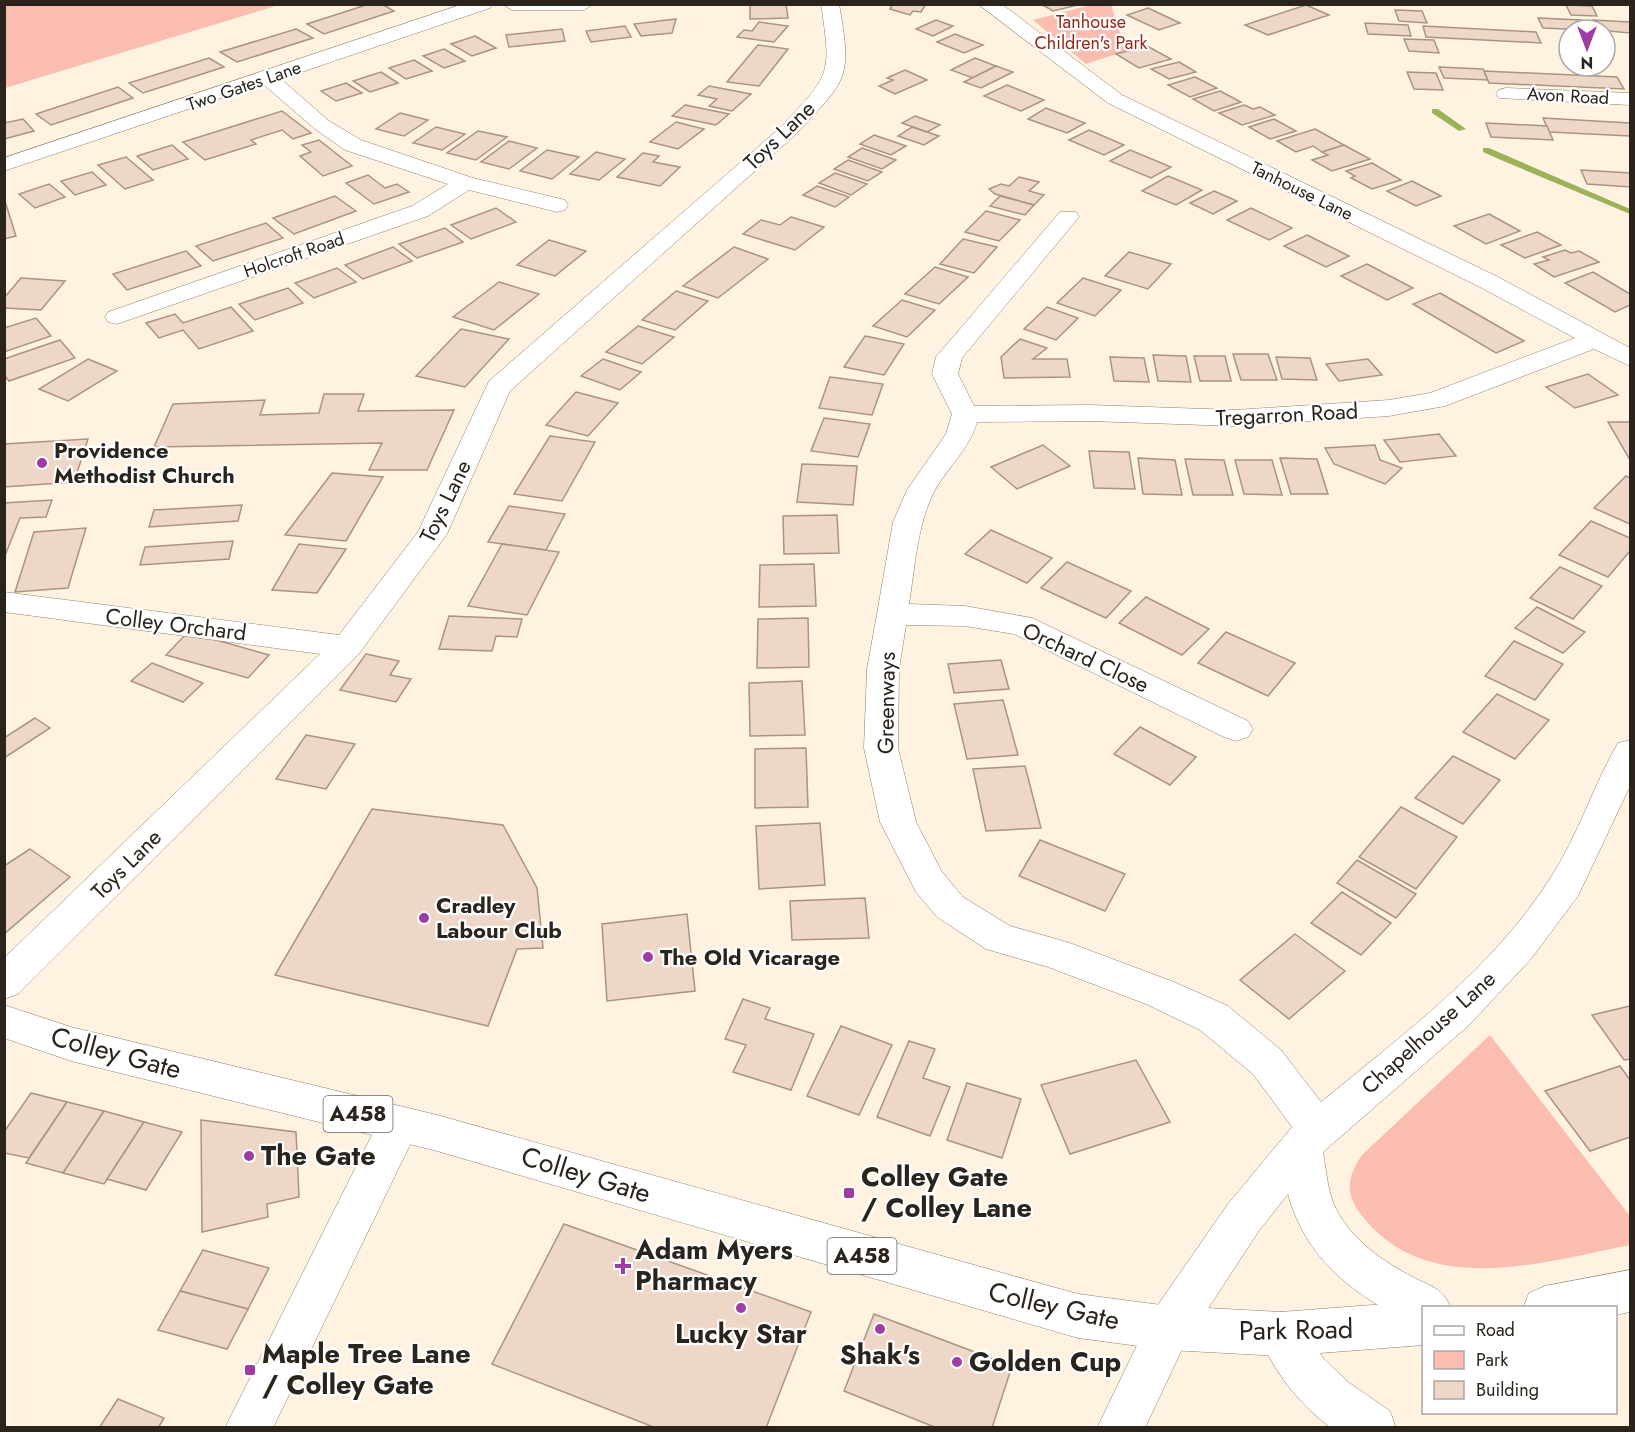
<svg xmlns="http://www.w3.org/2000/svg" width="1635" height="1432" font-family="Jost,sans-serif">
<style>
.green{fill:#fabdb0}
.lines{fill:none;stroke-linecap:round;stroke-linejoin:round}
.stream{fill:#9cb259;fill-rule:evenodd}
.building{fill:#efd7c7;stroke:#aa9384;stroke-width:1.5}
.minor-casing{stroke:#8e7f6b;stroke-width:1}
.major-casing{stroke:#8e7f6b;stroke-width:1}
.highway-casing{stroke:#8e7f6b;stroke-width:1}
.minor{fill:#fff;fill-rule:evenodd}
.major{fill:#fff;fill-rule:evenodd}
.highway{fill:#fff;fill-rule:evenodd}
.poi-dot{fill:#9d3ca3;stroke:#fff;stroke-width:2}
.labels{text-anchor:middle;stroke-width:4.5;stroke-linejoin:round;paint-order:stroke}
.far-park-label{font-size:18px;fill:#952715;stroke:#fff}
.far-street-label{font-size:18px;fill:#2a241c;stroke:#fff}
.shield{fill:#fff;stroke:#6a6660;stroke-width:1.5}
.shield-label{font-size:21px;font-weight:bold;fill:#2a241c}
.street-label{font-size:22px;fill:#2a241c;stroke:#fff}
.poi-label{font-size:22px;font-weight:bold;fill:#2a241c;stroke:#fff;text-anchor:start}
.near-street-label{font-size:27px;fill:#2a241c;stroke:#fff}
.near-poi-label{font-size:27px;font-weight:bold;fill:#2a241c;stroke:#fff;text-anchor:start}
</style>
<rect width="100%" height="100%" fill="#fff2e0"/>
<g class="green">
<polygon points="5,4 279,4 279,5 5,88"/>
<polygon points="1091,5 1111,5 1122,39 1132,49 1086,64 1033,20"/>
<path d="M 1490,1035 L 1630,1216 L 1630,1245 C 1544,1262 1428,1299 1363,1217 C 1344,1194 1347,1178 1362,1155 Z"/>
</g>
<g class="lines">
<g class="stream">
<polygon points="1432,109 1438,109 1466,129 1459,131 1432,113"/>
<polygon points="1483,148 1489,148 1630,209 1630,214 1501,160 1483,152"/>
</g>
</g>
<g class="building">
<polygon points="369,4 382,4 394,11 324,34 307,24"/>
<polygon points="750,4 786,4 788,18 750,19"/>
<polygon points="893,4 926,4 921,12 913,11 910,15 890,9"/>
<polygon points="1041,4 1078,4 1078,5 1053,11"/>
<polygon points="1306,5 1329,15 1268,35 1245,25"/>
<polygon points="1566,5 1592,6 1597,16 1571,15"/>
<polygon points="1148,8 1180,23 1159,30 1127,15"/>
<polygon points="1395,10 1422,11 1427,23 1399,21"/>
<polygon points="1538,18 1582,20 1587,30 1543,28"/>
<polygon points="676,19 672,33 641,36 634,24"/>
<polygon points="936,20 953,26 933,36 916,29"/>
<polygon points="1593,20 1630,22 1630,33 1598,30"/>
<polygon points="759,22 788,26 774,42 737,37 744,30 752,31"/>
<polygon points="1365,23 1408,25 1411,36 1368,34"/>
<polygon points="625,26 631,37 591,42 586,31"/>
<polygon points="1423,26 1536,32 1541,43 1426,37"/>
<polygon points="296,29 313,38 237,62 220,52"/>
<polygon points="562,29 565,41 509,47 506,35"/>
<polygon points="955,34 983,45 964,53 937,42"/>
<polygon points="475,36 496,48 472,56 451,44"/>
<polygon points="1404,39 1434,40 1439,53 1409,51"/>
<polygon points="758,45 788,49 759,86 727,82"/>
<polygon points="1147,46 1171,59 1139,68 1116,54"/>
<polygon points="444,49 465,61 444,68 423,56"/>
<polygon points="209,58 224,67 143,93 129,83"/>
<polygon points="975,58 996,66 973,78 951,70"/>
<polygon points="414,60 432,71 406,79 389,68"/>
<polygon points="1179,62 1196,72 1169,79 1151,69"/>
<polygon points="996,66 1013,72 981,88 964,82"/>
<polygon points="1439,67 1483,69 1488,80 1444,78"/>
<polygon points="905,70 927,80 895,94 879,86 893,80 887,78"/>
<polygon points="1484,71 1617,77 1624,89 1489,83"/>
<polygon points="381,72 398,83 370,92 353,81"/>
<polygon points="1407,72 1436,73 1443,90 1414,89"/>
<polygon points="1195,77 1217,88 1190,97 1168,85"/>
<polygon points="346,83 362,93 336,101 321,91"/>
<polygon points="1007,85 1044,100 1021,111 984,96"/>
<polygon points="709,86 751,94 732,111 709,106 717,99 698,95"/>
<polygon points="118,87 133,98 51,125 36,114"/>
<polygon points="1220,91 1241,102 1214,111 1193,99"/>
<polygon points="685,105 729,114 716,125 672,116"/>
<polygon points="1244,105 1253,109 1260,107 1275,115 1242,125 1219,113"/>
<polygon points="1046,108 1085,123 1067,133 1028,119"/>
<polygon points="282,111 311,133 293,139 282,130 251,140 256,144 205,160 183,142"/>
<polygon points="400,113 428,120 404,136 376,129"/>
<polygon points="915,116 940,125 927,132 902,123"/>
<polygon points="1543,118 1630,123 1630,136 1549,132"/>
<polygon points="23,119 34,131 4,139 4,123"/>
<polygon points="1274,119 1296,131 1270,139 1249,127"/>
<polygon points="676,122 704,129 678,149 650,142"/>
<polygon points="1486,123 1547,126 1553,140 1491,137"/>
<polygon points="436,127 465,134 442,150 413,143"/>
<polygon points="912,127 939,136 924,145 898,136"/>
<polygon points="1315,129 1344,145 1322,152 1313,146 1296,152 1277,141"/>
<polygon points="1089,130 1124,145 1104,155 1069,140"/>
<polygon points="478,131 507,137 476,160 447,153"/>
<polygon points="874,135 906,146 891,155 860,144"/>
<polygon points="319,140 352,166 323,176 300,156 311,152 302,145"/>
<polygon points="509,141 537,148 509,169 481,162"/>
<polygon points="172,145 188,159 153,170 137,156"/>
<polygon points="1344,145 1370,159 1332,171 1312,160 1328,155 1322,152"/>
<polygon points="862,148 896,160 882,169 848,157"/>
<polygon points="547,150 579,157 552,179 520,171"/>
<polygon points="1130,150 1171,167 1151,178 1110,161"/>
<polygon points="596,152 625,159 599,180 570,174"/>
<polygon points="643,153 659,156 653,162 680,167 660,186 617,177"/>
<polygon points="126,157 153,180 125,189 98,165"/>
<polygon points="848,160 882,172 868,181 834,169"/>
<polygon points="1372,163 1401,180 1372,189 1351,178 1355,176 1346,171"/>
<polygon points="1581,170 1630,173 1630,187 1587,184"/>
<polygon points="92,172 106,185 75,195 61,181"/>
<polygon points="835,173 867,184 851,195 819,183"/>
<polygon points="368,175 385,188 397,184 409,192 374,204 346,183"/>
<polygon points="1168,176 1202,190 1176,205 1142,191"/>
<polygon points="1019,177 1039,182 1029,191 1044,195 1034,205 995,194 989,189 1001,184 1009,186"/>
<polygon points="1412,181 1441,196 1416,206 1387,191"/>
<polygon points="49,184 65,197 35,208 19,194"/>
<polygon points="817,186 849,197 835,207 803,195"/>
<polygon points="1214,191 1237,201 1213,214 1190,203"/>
<polygon points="335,196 356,211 294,234 273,218"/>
<polygon points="1000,196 1034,205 1025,215 990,206"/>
<polygon points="4,198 16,236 4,239"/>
<polygon points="496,208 516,222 471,239 451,225"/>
<polygon points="1251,208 1292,228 1269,240 1227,220"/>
<polygon points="986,211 1020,220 999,241 965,232"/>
<polygon points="1489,214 1520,231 1486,244 1454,226"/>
<polygon points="791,217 824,227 795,250 743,234 761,220 780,225"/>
<polygon points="266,223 283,238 213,261 196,246"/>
<polygon points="445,228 463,242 417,258 399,244"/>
<polygon points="1537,232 1561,245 1525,258 1501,245"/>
<polygon points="1307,235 1349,256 1326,267 1284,246"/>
<polygon points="963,239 997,247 974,273 940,264"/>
<polygon points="549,240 586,251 555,276 517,265"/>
<polygon points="393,247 412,261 363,279 345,265"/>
<polygon points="734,247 768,259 718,298 683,286"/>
<polygon points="1565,250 1571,253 1579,251 1599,262 1554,277 1534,264 1549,260 1543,257"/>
<polygon points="186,251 201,266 127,290 113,274"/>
<polygon points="1129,252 1171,264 1148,289 1105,276"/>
<polygon points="1367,264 1413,288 1387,300 1341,276"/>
<polygon points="935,267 968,277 939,304 905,294"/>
<polygon points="337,268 356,282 314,298 295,283"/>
<polygon points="1593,272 1630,294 1630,305 1615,312 1565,283"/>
<polygon points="21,278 65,281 41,310 4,308 4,298"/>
<polygon points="1083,278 1121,290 1095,316 1057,303"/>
<polygon points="499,282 539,294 494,330 453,317"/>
<polygon points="288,288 303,303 255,320 239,304"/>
<polygon points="676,291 708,301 675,330 642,320"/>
<polygon points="1440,293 1524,341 1496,353 1413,304"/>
<polygon points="902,300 935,310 907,337 873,326"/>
<polygon points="231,307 253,331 199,349 183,330 159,338 146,323 175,314 183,323"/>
<polygon points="1047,307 1078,318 1056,340 1024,329"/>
<polygon points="36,318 51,336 4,352 4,328"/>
<polygon points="638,326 674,337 642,364 606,352"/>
<polygon points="461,329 509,339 465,387 416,376"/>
<polygon points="865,336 904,344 884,375 844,367"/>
<polygon points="1020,339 1047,348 1033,359 1067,359 1070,377 1004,378 1001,357"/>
<polygon points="60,340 75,358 9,381 4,375 4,359"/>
<polygon points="1233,354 1268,354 1277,380 1241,380"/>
<polygon points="1153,355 1186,356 1191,382 1158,381"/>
<polygon points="1194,356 1225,356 1231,381 1200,381"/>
<polygon points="1110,357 1144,358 1149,382 1114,381"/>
<polygon points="1276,357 1310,358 1317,380 1282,379"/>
<polygon points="88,359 117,371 68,401 39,389"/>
<polygon points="603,359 641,372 620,390 581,376"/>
<polygon points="1368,359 1382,375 1339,381 1326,364"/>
<polygon points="1588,374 1618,395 1575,408 1546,387"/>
<polygon points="830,377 883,384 872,415 819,408"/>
<polygon points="576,392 618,403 588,436 546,425"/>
<polygon points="324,394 364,394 358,411 454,410 427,470 369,470 382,443 154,447 173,404 265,400 260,415 319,413"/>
<polygon points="824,418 870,424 858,457 811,451"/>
<polygon points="1608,422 1630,422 1630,460"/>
<polygon points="1439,434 1456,456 1400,462 1384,440"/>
<polygon points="550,436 595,442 562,501 514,494"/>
<polygon points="88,439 74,482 4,487 4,444"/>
<polygon points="1043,445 1070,466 1017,489 991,467"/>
<polygon points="1375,445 1380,460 1402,468 1385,484 1334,464 1325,448"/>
<polygon points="1089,451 1129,452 1135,489 1094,488"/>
<polygon points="1138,458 1175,460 1182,495 1143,494"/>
<polygon points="1280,458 1317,459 1328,494 1291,494"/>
<polygon points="1185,459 1224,460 1233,495 1193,495"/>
<polygon points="1235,460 1272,460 1282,495 1244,494"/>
<polygon points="802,464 857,466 853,505 797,502"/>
<polygon points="332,473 383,477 346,541 285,535"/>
<polygon points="1626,476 1630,478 1630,524 1594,508"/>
<polygon points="52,500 46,517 20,518 4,558 4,503"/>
<polygon points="242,505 238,521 149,527 154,510"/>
<polygon points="509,506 565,514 546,550 488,542"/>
<polygon points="837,515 839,553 784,554 783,516"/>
<polygon points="1591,521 1630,538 1630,551 1608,577 1559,555"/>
<polygon points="86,528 68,588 15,592 34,532"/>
<polygon points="991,530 1052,558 1027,583 965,554"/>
<polygon points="233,541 229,559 140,565 145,547"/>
<polygon points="299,544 346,549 317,593 272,590"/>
<polygon points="502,544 559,552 527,615 468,606"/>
<polygon points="1067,562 1131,591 1106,618 1041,588"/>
<polygon points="814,564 816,606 759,607 760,565"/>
<polygon points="1560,567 1602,586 1573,619 1530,598"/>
<polygon points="1146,597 1209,629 1182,655 1119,623"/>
<polygon points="1537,607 1585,632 1563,653 1515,628"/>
<polygon points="449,616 522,619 517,637 496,636 492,651 439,649"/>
<polygon points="808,618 809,667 757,668 758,619"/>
<polygon points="188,632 269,655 248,678 166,655"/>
<polygon points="1226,632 1295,663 1268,696 1198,663"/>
<polygon points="1514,641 1563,664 1535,700 1485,676"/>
<polygon points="366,654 399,661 390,675 411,679 396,702 340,690"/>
<polygon points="1001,660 1009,689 954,693 948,664"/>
<polygon points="152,663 203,683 183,702 131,681"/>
<polygon points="802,681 805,735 750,736 749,683"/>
<polygon points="1497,694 1549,720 1515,759 1463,732"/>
<polygon points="1003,700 1018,755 967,759 954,704"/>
<polygon points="35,718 50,728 4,758 4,738"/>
<polygon points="1140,727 1196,757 1170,785 1114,754"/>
<polygon points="306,735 355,744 326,789 276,779"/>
<polygon points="806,748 808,807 755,808 755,749"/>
<polygon points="1453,756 1500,780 1463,824 1415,798"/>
<polygon points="1025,766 1041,828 986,831 973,769"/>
<polygon points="1401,807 1457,837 1416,889 1359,857"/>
<polygon points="372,809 503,825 537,888 543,948 517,949 488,1026 275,975"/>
<polygon points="820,823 825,885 759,889 756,826"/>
<polygon points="1040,840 1125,874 1105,911 1019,876"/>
<polygon points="30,849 70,877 4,934 4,866"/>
<polygon points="1357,860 1416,894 1396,918 1337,883"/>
<polygon points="1342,892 1391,923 1361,955 1311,923"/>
<polygon points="865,898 869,938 792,940 790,901"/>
<polygon points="687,914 695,991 607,1001 602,924"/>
<polygon points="1295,934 1345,971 1289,1019 1240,980"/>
<polygon points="743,999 770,1008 765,1019 814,1034 791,1090 733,1072 746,1045 725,1039"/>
<polygon points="1630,1006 1630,1059 1624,1060 1592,1015"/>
<polygon points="841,1026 892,1045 859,1115 807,1096"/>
<polygon points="909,1041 935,1049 923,1078 950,1087 930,1136 877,1117"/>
<polygon points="1136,1060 1170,1122 1070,1154 1041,1085"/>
<polygon points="1620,1066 1630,1080 1630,1137 1590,1151 1545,1091"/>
<polygon points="967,1083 1021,1099 1002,1158 947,1140"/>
<polygon points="31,1093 67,1102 29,1158 4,1153 4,1132"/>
<polygon points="67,1102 104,1111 63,1173 26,1163"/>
<polygon points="104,1111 144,1122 104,1184 63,1173"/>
<polygon points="201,1120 296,1132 299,1197 267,1204 268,1217 202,1232"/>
<polygon points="144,1122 182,1132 146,1190 107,1179"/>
<polygon points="564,1224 811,1312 766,1428 656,1428 492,1364"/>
<polygon points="203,1250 269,1268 248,1309 180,1291"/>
<polygon points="180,1291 248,1309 227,1349 158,1330"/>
<polygon points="874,1314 1012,1366 992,1428 937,1428 844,1391"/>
<polygon points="118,1399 164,1418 158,1428 99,1428"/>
</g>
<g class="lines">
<g class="minor-casing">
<g id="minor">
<polygon points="463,4 492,4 490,8 281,79 329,121 361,140 473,178 565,200 568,205 565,210 557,212 469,190 428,216 117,324 108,322 105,317 108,312 412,206 448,184 345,150 315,129 263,84 4,171 4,158"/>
<polygon points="503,4 593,4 584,10 512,10"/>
<path d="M 821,4 L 839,4 C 853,81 846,80 795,135 L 510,391 L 447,534 L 358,655 L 18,994 L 4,999 L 4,958 L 320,654 L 4,612 L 4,592 L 339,635 L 418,532 L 489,381 L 781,127 C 830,74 832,77 821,4 Z"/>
<path d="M 978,4 L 1001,4 L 1011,11 L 1122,95 L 1496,276 L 1630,348 L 1630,366 L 1594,349 L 1445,406 L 1389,416 L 1235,426 L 1090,421 L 977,422 C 970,448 948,467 935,490 C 917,524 915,567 909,604 L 965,606 L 1032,618 L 1248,721 L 1253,729 L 1248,737 L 1236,741 L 1224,737 L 1014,634 L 965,626 L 906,625 L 899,669 L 898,748 L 916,822 L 942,872 L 963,897 L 1010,926 L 1067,942 L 1174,982 L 1228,1006 L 1281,1050 L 1321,1102 C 1402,1035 1494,968 1551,877 C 1578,836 1593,786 1618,743 L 1630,740 L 1630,786 L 1578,896 L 1531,959 L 1468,1026 L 1323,1152 C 1326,1168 1327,1186 1333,1202 C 1346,1235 1379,1259 1409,1275 C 1428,1286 1442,1286 1451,1308 L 1424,1308 L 1424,1327 C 1361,1302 1306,1262 1288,1194 L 1258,1232 L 1185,1344 L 1169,1350 L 1153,1344 L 1146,1328 L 1153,1312 L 1228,1204 L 1292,1127 L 1253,1074 L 1200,1030 L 1146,1004 L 1048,967 L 986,949 L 937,917 L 916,892 L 880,822 L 864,748 L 867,669 L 877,614 L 893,522 L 907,490 L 946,434 L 952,414 L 932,374 L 936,357 L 1060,212 L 1076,212 L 1079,217 L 962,358 L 958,374 L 974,406 L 1090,405 L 1235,410 L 1389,400 L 1430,393 L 1575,338 L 1478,286 L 1108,103 Z"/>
<polygon points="1506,88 1630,93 1630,105 1499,98 1496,94 1499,90"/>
<polygon points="399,1106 414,1111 420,1124 273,1428 225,1428 384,1111"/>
<path d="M 1281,1312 L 1297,1318 L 1324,1359 L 1348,1382 L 1390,1411 L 1396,1428 L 1331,1428 C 1297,1402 1275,1373 1258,1334 L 1265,1318 Z"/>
</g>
</g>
<g class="major-casing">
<polygon id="major" points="1169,1306 1185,1312 1192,1328 1145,1428 1097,1428 1153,1312"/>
</g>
<g class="highway-casing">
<g id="highway">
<polygon points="4,1005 71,1027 437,1115 1078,1294 1169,1306 1281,1312 1424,1301 1440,1308 1424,1308 1424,1345 1281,1356 1169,1350 1078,1338 437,1151 71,1061 4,1038"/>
<polygon points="1630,1270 1630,1312 1616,1315 1616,1308 1523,1308 1529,1293 1545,1286"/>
</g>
</g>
<use href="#minor" class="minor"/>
<use href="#major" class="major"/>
<use href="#highway" class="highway"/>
</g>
<g class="poi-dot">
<circle cx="42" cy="463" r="6"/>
<circle cx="424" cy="918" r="6"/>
<circle cx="648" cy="957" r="6"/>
<circle cx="249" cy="1156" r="6"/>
<rect x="843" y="1187" width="12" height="12" rx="3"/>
<path d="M620 1257h6v6h6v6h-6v6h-6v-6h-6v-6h6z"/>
<circle cx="741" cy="1308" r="6"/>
<circle cx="880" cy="1329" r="6"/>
<circle cx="957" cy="1362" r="6"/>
<rect x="244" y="1364" width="12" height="12" rx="3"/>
</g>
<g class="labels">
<g class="far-park-label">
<text x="1091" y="28">Tanhouse<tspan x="1091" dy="21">Children's Park</tspan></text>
</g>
<g class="far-street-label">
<text transform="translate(244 86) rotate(-19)" y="6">Two Gates Lane</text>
<text transform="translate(1568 96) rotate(3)" y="6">Avon Road</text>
<text transform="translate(1302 191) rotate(26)" y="6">Tanhouse Lane</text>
<text transform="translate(294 255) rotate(-19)" y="6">Holcroft Road</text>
</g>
<g class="shield">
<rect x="323.5" y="1096" width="69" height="36" rx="4.5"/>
<rect x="827.5" y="1238" width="69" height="36" rx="4.5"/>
</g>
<g class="shield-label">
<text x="358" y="1121">A458</text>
<text x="862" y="1263">A458</text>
</g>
<g class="street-label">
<text transform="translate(779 135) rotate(-44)" y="8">Toys Lane</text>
<text transform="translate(1287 414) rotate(-3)" y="8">Tregarron Road</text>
<text transform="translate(445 501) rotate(-64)" y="8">Toys Lane</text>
<text transform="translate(176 624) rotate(7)" y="8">Colley Orchard</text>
<text transform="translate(1086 657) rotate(25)" y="8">Orchard Close</text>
<text transform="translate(886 703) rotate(-89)" y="8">Greenways</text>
<text transform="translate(126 864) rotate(-45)" y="8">Toys Lane</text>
<text transform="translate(1428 1032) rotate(-42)" y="8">Chapelhouse Lane</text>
</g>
<g class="poi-label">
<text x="54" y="458">Providence<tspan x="54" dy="25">Methodist Church</tspan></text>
<text x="436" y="913">Cradley<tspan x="436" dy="25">Labour Club</tspan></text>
<text x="660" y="965">The Old Vicarage</text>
</g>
<g class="near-street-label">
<text transform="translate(116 1053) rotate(15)" y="9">Colley Gate</text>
<text transform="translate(586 1175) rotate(17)" y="9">Colley Gate</text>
<text transform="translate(1054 1306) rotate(13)" y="9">Colley Gate</text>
<text transform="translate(1296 1330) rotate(-1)" y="9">Park Road</text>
</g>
<g class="near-poi-label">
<text x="261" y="1165">The Gate</text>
<text x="861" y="1186">Colley Gate<tspan x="861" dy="31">/ Colley Lane</tspan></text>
<text x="635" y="1259">Adam Myers<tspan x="635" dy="31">Pharmacy</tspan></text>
<text x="741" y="1343" text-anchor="middle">Lucky Star</text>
<text x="262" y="1363">Maple Tree Lane<tspan x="262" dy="31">/ Colley Gate</tspan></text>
<text x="880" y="1364" text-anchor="middle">Shak's</text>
<text x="969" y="1371">Golden Cup</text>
</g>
</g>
<rect width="1635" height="1432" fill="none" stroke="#2a241c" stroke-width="12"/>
<rect x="1422" y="1306" width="195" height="108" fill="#ffffff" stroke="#aaa7a4" stroke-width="1.5"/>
<rect x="1434" y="1326" width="30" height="9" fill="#ffffff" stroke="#aaa7a4" stroke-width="1.5"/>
<text x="1476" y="1336" font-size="18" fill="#2a241c">Road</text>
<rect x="1434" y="1351" width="30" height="18" fill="#fabdb0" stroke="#aaa7a4" stroke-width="1.5"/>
<text x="1476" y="1366" font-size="18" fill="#2a241c">Park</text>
<rect x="1434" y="1381" width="30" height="18" fill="#efd7c7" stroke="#aaa7a4" stroke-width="1.5"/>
<text x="1476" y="1396" font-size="18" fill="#2a241c">Building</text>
<g transform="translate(1587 48) rotate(180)"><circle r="28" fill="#ffffff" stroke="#aaa7a4" stroke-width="1.5"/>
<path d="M0-4.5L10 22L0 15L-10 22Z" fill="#9d3ca3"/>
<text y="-9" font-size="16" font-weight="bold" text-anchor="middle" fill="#2a241c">N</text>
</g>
</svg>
